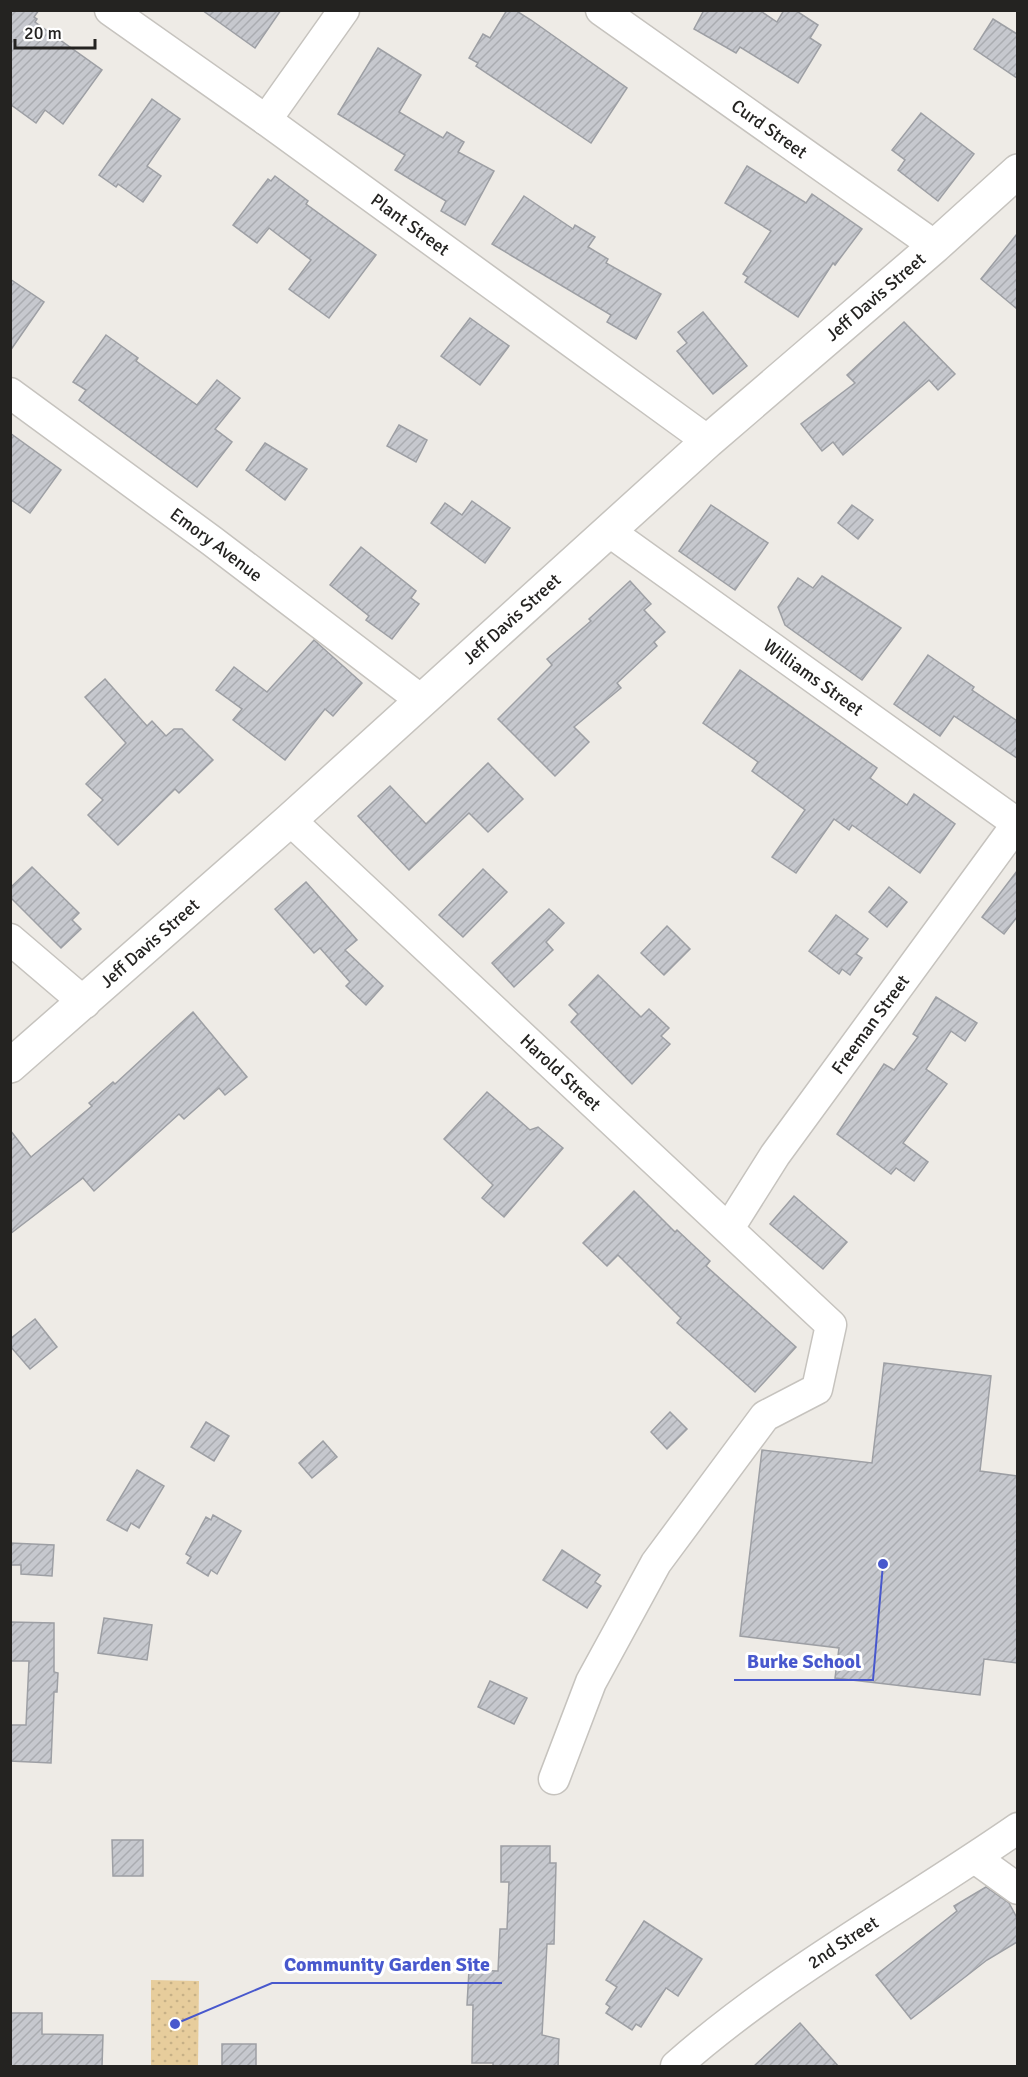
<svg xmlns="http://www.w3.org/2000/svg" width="1028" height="2077" font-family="Signika,sans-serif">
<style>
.park{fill:url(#park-dots)}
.building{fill:url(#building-hatch);stroke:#9d9fa4;stroke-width:1.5}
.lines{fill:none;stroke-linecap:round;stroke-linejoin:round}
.street-casing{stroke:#c6c3be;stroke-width:33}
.secondary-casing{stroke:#c6c3be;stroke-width:36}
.street{stroke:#fff;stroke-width:30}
.secondary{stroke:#fff;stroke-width:33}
.labels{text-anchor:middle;stroke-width:6;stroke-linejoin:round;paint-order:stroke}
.street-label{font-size:18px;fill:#242321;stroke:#fff}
.leader{fill:none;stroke:#4858cd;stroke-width:2}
.callout-dot{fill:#4858cd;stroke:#fff;stroke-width:2}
.callout-label{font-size:20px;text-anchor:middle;font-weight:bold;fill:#4858cd;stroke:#fff;stroke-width:6;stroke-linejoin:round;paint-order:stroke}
</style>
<defs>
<pattern id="park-dots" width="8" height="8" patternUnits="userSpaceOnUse" patternTransform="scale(1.5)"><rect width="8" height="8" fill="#e7cd9c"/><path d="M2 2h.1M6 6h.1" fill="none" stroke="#c6b086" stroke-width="1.8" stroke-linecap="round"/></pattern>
<pattern id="building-hatch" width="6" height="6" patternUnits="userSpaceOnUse" patternTransform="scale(1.5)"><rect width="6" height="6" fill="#c6c8ce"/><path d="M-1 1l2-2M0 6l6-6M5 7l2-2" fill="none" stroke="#aaacb1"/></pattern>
</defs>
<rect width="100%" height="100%" fill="#eeebe6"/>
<polygon class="park" points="151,1980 199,1981 198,2066 151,2066"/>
<g class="building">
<polygon points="10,10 39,10 34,17 37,19 35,22 102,70 63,124 45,110 36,123 10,104"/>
<polygon points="202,10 281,10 255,48"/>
<polygon points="507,10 515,10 531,20 627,88 591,143 476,66 478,63 469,58 483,34 490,38"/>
<polygon points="704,10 759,10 777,22 784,10 795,10 818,25 810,38 821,45 798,83 740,47 736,53 694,29"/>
<polygon points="993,19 1017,34 1017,78 974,49"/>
<polygon points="378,48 421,75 399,112 443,138 447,132 464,142 458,152 494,171 465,225 441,211 446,201 395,170 405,155 338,114"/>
<polygon points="152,99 180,119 147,166 161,176 143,202 118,184 116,187 99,175"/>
<polygon points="921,113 974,154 938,201 898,170 905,160 892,150"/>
<polygon points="747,166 806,203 812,194 862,229 835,265 833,263 798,317 745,282 748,277 743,274 771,231 725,203"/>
<polygon points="275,176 308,201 306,204 376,255 329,318 289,289 311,260 269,228 257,243 233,225 268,179 271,181"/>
<polygon points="524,196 573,229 575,225 595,237 588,247 608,259 606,263 661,294 636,339 607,322 611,315 492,244"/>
<polygon points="1017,234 1017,309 981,279"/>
<polygon points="10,279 44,302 10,351"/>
<polygon points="703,312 747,366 713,394 677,351 687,343 678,332"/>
<polygon points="470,318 509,346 480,385 441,356"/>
<polygon points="904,322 955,374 938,390 929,380 843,455 833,442 822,451 801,424 855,383 847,375"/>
<polygon points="106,335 138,358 136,361 197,405 217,380 240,398 215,429 232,442 197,487 79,400 86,390 73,382"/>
<polygon points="399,425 427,440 416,462 387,446"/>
<polygon points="10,433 61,470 30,513 10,499"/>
<polygon points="265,443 307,469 285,500 246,470"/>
<polygon points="472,501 510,528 485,563 431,523 445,503 462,515"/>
<polygon points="711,505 768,543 735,590 679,551"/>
<polygon points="852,505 873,520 858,539 838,523"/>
<polygon points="361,547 416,591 411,598 419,604 392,639 366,620 369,616 330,585"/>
<polygon points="822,576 901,628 862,680 785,625 778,607 798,578 813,588"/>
<polygon points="630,581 651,604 644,610 665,632 654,642 657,646 617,683 621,688 574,727 589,742 555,776 498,719 552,665 547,659 591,621 589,619"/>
<polygon points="314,640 362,683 333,716 325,709 285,760 233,720 242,709 216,690 234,667 267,692"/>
<polygon points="928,655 974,687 972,690 1017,721 1017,758 954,716 940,736 894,704"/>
<polygon points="740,670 877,768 870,778 907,805 914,794 955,824 920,873 852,825 849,830 834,819 796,873 772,857 805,810 752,771 758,762 703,723"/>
<polygon points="105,679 147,726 152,721 166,736 174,729 182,729 213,760 179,793 175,789 118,845 88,815 103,800 86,784 126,743 85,697"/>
<polygon points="488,763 523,799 488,832 469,813 409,870 358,816 390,786 426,824"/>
<polygon points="32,867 79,913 72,920 81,929 61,948 10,897 10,888"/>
<polygon points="483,869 507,892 463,937 439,915"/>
<polygon points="1017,871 1017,917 1004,934 982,917"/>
<polygon points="306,882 357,940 345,950 383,986 366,1005 346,986 350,982 320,948 314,953 275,909"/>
<polygon points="889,887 907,902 887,927 869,912"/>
<polygon points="549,909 564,923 546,942 553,950 514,987 492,963"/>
<polygon points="836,915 868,939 856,954 862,958 850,975 842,969 839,974 809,951"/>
<polygon points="667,926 690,949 664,975 641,953"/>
<polygon points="598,975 641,1017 649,1009 669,1028 661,1036 670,1044 632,1084 571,1022 578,1014 569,1005"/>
<polygon points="936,997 977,1023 965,1041 951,1031 926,1069 947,1084 903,1143 928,1162 914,1181 896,1168 891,1174 837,1134 884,1064 894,1070 918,1037 913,1034"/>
<polygon points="193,1012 247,1077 225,1095 219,1088 184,1119 179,1114 94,1191 83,1178 10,1234 10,1130 31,1157 92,1106 89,1103 113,1082 115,1084"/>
<polygon points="487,1092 530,1130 538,1127 563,1148 504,1217 482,1198 493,1185 444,1139"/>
<polygon points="634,1191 675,1232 677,1230 710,1261 706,1266 796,1347 755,1392 677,1323 681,1318 618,1255 607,1266 583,1243"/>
<polygon points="794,1196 847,1242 823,1269 770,1224"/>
<polygon points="35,1319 57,1347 30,1369 10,1346 10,1339"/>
<polygon points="884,1363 991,1376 980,1471 1017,1476 1017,1663 984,1659 980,1695 835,1678 839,1648 740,1636 762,1450 872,1463"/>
<polygon points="670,1412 687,1429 667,1449 651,1432"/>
<polygon points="206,1422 229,1436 214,1461 191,1447"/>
<polygon points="323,1441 337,1457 312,1478 299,1463"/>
<polygon points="137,1470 164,1486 139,1528 131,1523 127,1531 107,1520"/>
<polygon points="213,1515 241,1531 217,1574 211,1570 208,1576 187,1563 191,1557 186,1554 206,1517 211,1520"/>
<polygon points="10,1543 54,1545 52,1576 21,1574 21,1565 10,1565"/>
<polygon points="562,1550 600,1575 595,1582 601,1586 587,1608 543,1580"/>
<polygon points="104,1618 152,1625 147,1660 98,1653"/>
<polygon points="10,1622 54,1623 54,1672 58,1673 57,1692 54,1692 51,1763 10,1761 10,1725 26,1725 29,1661 10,1661"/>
<polygon points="490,1681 527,1698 514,1724 478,1707"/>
<polygon points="112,1840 143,1840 143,1876 113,1876"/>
<polygon points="501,1846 550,1846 550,1863 556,1863 554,1944 547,1944 542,2035 559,2039 558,2067 493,2067 493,2063 472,2063 473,2005 467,2005 469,1970 498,1971 500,1929 507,1929 509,1882 501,1882"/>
<polygon points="986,1887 1009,1903 1017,1918 1017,1942 987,1960 911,2019 876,1975 957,1911 954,1906"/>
<polygon points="644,1921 702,1959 678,1996 666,1988 641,2027 636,2024 632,2030 606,2013 610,2007 606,2004 617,1987 606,1980"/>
<polygon points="11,2013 42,2013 42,2034 103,2035 102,2067 11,2067"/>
<polygon points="800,2023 839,2067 753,2067"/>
<rect x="222" y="2044" width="34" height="23"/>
</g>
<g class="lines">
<g class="street-casing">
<g id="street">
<path id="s1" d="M 110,10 L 266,120 L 708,441"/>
<path id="s2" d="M 601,10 L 935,246"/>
<polyline points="266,120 344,10"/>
<path id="s3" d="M 10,393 L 212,541 L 421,700"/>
<path id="s4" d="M 610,532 L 1018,824"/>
<path id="s5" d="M 290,820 L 831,1325 L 817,1389 L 765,1416 L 656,1563 L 591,1682 L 554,1779"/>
<polyline points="10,939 85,1003"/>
<path id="s6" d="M 729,1228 L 775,1155 L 1017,824"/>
<polyline points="975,1858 1018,1889"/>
<path id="s7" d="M 676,2066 C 780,1974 904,1907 1018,1828"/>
</g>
</g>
<g class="secondary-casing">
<g id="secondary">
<path id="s8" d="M 10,1066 L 290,820 L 708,441 L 935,246 L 1018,171"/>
</g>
</g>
<use href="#street" class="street"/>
<use href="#secondary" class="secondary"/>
</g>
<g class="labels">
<g class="street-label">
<text dy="6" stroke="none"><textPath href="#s2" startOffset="206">Curd Street</textPath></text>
<text dy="6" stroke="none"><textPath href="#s1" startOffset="369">Plant Street</textPath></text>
<text dy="6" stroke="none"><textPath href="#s8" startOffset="1158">Jeff Davis Street</textPath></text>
<text dy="6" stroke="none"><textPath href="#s3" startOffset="256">Emory Avenue</textPath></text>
<text dy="6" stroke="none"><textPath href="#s8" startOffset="672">Jeff Davis Street</textPath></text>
<text dy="6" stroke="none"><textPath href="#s4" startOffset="250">Williams Street</textPath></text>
<text dy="6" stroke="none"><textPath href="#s8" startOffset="186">Jeff Davis Street</textPath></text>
<text dy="6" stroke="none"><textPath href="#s6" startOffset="248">Freeman Street</textPath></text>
<text dy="6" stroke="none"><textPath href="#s5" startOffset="370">Harold Street</textPath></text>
<text dy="6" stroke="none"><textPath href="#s7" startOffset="208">2nd Street</textPath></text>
</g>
</g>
<path class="leader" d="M883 1564L873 1680H734M175 2024L272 1983H502"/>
<g class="callout-dot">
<circle cx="883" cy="1564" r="6"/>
<circle cx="175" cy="2024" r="6"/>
</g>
<g class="callout-label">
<text x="804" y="1668">Burke School</text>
<text x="387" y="1971">Community Garden Site</text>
</g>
<rect width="1028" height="2077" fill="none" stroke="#242321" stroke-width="24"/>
<path d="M15 39v9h80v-9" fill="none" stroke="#242321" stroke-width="3"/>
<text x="24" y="39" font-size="18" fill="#242321" stroke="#ffffff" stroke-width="4.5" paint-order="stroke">20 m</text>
</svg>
